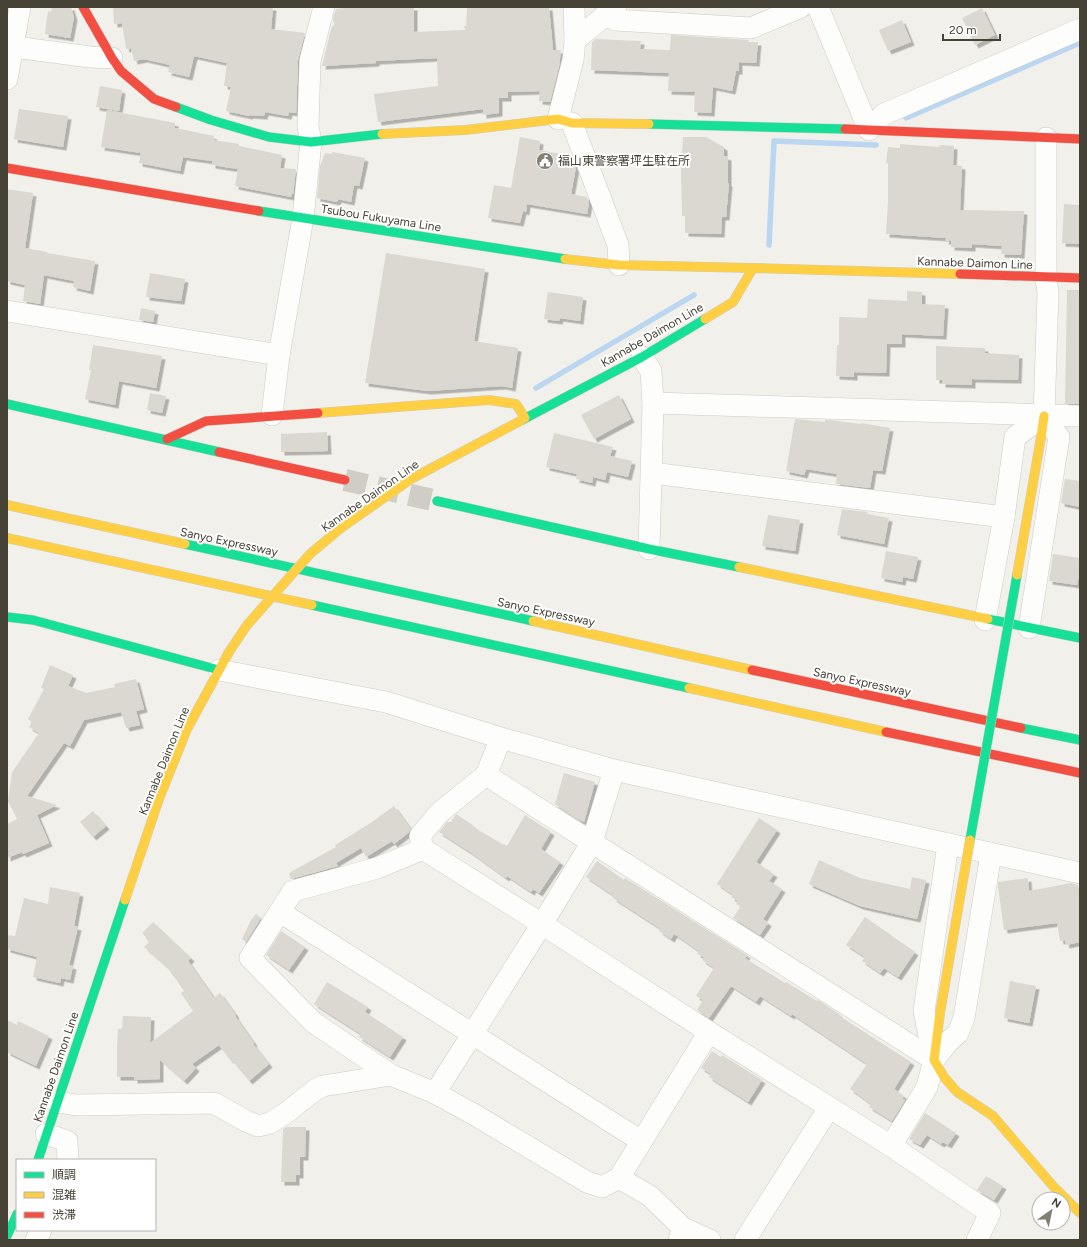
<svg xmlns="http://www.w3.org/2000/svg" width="1087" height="1247" font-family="Figtree,'Noto Sans JP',sans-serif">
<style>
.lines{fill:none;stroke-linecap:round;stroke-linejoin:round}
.stream{stroke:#bad6f0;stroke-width:5.5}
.building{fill:#dbd8d2;filter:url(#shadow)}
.secondary-tunnel{stroke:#cfcdc6;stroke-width:22;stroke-dasharray:22 11;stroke-linecap:butt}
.street-casing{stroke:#cdccc6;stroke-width:22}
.fast-casing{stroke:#d1cdc1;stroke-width:10}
.slow-casing{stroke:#d1cdc1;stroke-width:10}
.jam-casing{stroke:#d1cdc1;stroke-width:10}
.street{stroke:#fdfdfc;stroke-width:21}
.fast{stroke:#16e098;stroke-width:9}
.slow{stroke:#ffcf43;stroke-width:9}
.jam{stroke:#f24e42;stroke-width:9}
.fast-bridge-casing{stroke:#d1cdc1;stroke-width:10;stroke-linecap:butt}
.slow-bridge-casing{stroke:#d1cdc1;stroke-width:10;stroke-linecap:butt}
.fast-bridge{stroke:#16e098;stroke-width:9}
.slow-bridge{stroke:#ffcf43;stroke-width:9}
.labels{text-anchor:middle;stroke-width:4;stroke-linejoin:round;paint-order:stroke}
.poi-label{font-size:12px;fill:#474236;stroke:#fff;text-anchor:start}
.street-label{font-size:12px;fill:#474236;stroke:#fff}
</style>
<defs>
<filter id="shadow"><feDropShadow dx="3.5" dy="3.5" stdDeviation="0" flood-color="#0004"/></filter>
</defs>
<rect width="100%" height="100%" fill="#f1f0ea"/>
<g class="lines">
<g class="stream">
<polyline points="906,118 1080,43"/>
<polyline points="769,245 774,141 876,145"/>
<polyline points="536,388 694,295"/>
</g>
</g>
<g class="building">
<polygon points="52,7 71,7 74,17 70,38 45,34 48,11 51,12"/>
<polygon points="113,7 273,7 271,29 305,33 298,60 296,113 289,112 288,116 265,112 264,116 250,115 249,116 226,111 231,87 224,86 227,63 194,56 189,77 168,72 170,65 144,59 134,61 131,48 126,49 122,23 114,24"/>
<polygon points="351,7 414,7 414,32 465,30 464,26 466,26 467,7 549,7 553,50 561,50 559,67 550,102 539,101 540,91 508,92 508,98 499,98 499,113 483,115 483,109 378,122 374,94 438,86 437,58 376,61 376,63 322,66 332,26 334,26 333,18 336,9"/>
<polygon points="982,8 995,35 975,45 962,18"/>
<polygon points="902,20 911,42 888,51 879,30"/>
<polygon points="671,35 749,40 748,42 758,42 756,63 739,62 739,71 736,71 732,91 713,87 711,113 694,112 695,92 668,91 669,73 591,70 592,42 596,39 641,41 640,49 670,50"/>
<polygon points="100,86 122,90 119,111 96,107"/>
<polygon points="19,109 68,116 63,147 14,139"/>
<polygon points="107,110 175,123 175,128 214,136 213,140 239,144 239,146 282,155 280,168 296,169 293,194 292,193 291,197 235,186 238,169 212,165 212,161 183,157 180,171 139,163 141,153 101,147"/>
<polygon points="520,137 540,141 539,150 572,156 574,163 574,166 576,167 571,194 587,197 589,203 587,214 527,204 526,212 523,211 520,223 488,218 494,185 511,188"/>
<polygon points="683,137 706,137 724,147 724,156 728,157 728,183 729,183 726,217 722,217 721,234 685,233 685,216 682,216 681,170"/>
<polygon points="900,144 939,147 940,145 954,146 953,165 962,166 960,210 1024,211 1021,255 1001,254 1002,246 972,244 972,248 951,247 951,241 945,241 946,238 886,234 888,201 888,163 886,163 888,147 900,148"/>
<polygon points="332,152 365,158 359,186 354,185 351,202 338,199 337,202 317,198 320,166 325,153 332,154"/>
<polygon points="7,189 33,193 25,248 47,252 47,253 95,261 90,291 73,287 74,281 44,275 40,304 23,301 25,285 7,281"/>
<polygon points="1064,204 1080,205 1080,244 1062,243"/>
<polygon points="386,253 485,269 474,341 518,348 512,388 502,386 428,391 365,383"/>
<polygon points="150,273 185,279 181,301 146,297"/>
<polygon points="1067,290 1080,290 1080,404 1065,404"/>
<polygon points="907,291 922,292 922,304 945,305 943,336 902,334 902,344 887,344 886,373 854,372 854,377 836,376 837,345 839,345 839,317 867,318 868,299 907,301"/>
<polygon points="548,292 583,297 580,321 560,318 559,321 544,319"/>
<polygon points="141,308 155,311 153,322 139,320"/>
<polygon points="93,345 162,356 156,388 119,381 115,405 85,399 91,370 89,370"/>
<polygon points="936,346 985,348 985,353 1019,355 1018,380 972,379 972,385 942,384 942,380 936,380"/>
<polygon points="150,393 166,396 162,413 147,410"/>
<polygon points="619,395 631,419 594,439 581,415"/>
<polygon points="795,419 825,422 825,420 829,420 861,424 861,423 890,428 882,471 873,470 870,488 836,484 837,474 806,469 804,475 786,471"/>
<polygon points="327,432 328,451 281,452 281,434"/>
<polygon points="554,433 613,447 610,456 632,461 628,477 607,472 605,480 593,477 592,483 576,479 577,474 546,467"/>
<polygon points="1065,479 1080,481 1080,507 1061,503"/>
<polygon points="842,509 868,512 867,514 889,518 884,544 837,535"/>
<polygon points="768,515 800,520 795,551 762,546"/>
<polygon points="886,551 918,557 913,579 903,577 902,582 881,578"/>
<polygon points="1053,554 1080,558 1080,569 1077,585 1049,581"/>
<polygon points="50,665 73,675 68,686 86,693 115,687 114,684 136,679 144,709 136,711 140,725 126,728 121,712 84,720 70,746 64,743 27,796 57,805 37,815 49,843 23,854 22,852 7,858 7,824 17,819 8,801 12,772 39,733 29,727 32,722 28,719 44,689 41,688"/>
<polygon points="564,773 595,782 584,822 579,820 555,804"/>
<polygon points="394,806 411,829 408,833 394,844 392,841 366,857 361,848 336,863 338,866 291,879 289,873 336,847 335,845 369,824"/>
<polygon points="93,811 106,826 93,837 80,822"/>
<polygon points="456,814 474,826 473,827 504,845 504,844 507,846 525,815 551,832 541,849 560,862 539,893 533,889 531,892 507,876 506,878 470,852 439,832 447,822 451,822"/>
<polygon points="759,818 777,830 756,862 774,874 769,881 782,889 763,919 768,923 760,935 733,918 741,906 736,904 738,901 731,897 733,895 717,884"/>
<polygon points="819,860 860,878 910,889 912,877 926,880 917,919 860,906 809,884"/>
<polygon points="597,861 624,880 625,878 747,955 745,958 785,983 786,982 817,1001 818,1000 839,1014 838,1015 911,1062 894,1089 904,1096 902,1099 905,1100 892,1121 869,1107 871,1104 850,1089 867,1064 792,1014 791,1016 760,996 756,1002 731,986 709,1018 697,1010 703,1000 696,996 714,968 702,960 704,957 697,954 699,951 674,934 671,939 659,931 661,929 613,898 614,896 586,877"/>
<polygon points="1028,878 1029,891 1071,883 1078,885 1080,894 1080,942 1066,945 1065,940 1060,941 1057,923 1004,930 998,887 998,882"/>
<polygon points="50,887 80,893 74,926 78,927 69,965 73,966 70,980 61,978 60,983 33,977 37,957 7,949 7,935 15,936 24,898 48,904"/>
<polygon points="256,914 261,918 246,942 242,939 251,920"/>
<polygon points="865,917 915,952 898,977 884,968 880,973 862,961 865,957 846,945"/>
<polygon points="153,922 191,958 188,961 214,998 220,993 236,1015 235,1016 254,1043 253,1044 269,1064 249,1081 231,1059 230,1060 219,1045 192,1064 196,1068 184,1081 160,1060 160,1079 134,1080 134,1077 117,1077 117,1049 118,1029 122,1029 123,1016 151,1017 150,1043 193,1011 181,993 184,991 175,978 166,966 144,947 149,942 146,939 147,938 142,933"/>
<polygon points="281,931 305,947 289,970 266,955"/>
<polygon points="1010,981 1036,986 1029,1023 1004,1018"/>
<polygon points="327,982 368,1007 365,1012 403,1037 390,1057 359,1037 361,1034 314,1004"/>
<polygon points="7,1020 17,1025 18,1021 49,1036 36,1066 7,1052"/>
<polygon points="712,1051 721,1057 722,1055 762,1080 748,1102 709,1077 711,1074 701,1068"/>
<polygon points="925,1113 956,1133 948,1145 943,1142 941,1144 927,1135 920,1145 909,1139"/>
<polygon points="287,1127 306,1127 305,1157 300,1157 300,1175 296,1175 296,1182 281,1182 283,1129"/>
<polygon points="986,1176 1003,1186 994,1200 977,1190"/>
</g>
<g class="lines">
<polyline class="secondary-tunnel" points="345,480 437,501"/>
<g class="street-casing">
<g id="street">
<polyline points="574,7 575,40"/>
<polyline points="818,7 869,130 884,114 1080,29"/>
<polyline points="604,15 615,20 751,28 801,7"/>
<polyline points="7,46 90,57 112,58"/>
<polyline points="7,79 20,7"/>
<polyline points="558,119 573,60 575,40 616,7"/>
<polyline points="572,123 618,245 619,265"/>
<polyline points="7,311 279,355"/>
<polyline points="642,357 651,371 653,403 649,549"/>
<polyline points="653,403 1080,416"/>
<polyline points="272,415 279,355 303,218 311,142 308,126 310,61 324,7"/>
<polyline points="652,473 1004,517"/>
<polyline points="985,620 1004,517 1015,437 1044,416"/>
<polyline points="1029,628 1059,437 1044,416 1048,293 1046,278 1046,138"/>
<polyline points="219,670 386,702 501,738 614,770 1080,873"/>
<polyline points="501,738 486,775 934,1060 948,1042 958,1033 964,1018 991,854"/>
<polyline points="423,849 420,836 439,813 486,775"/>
<polyline points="280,912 641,1141"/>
<polyline points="391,1075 313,1022 250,958 293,891 377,868 423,849 542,924 709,1032 891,1146 927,1087 934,1060 924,1011 948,844"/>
<polyline points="435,1093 475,1115 587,1182 602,1187 619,1178 650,1196 683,1228 679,1240"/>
<polyline points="57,1102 76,1105 214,1103 246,1121 258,1126 270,1123 286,1113 315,1090 323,1086 391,1075 435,1093 542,924 592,842 614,770"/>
<polyline points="46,1134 67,1141 68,1160"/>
<polyline points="891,1146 990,1213 977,1240"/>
<polyline points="619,1178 709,1032"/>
<polyline points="683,1228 710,1240"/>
<polyline points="36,1240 41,1230"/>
<polyline points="745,1240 829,1108"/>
</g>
</g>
<g class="fast-casing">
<g id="fast">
<polyline points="176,107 211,120 269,137 311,142 382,134"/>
<polyline points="649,124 845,129"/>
<polyline points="259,211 565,259"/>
<polyline points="7,404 219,452"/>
<polyline points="522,420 642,357 705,319"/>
<polyline points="437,501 649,549 739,567"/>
<polyline points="185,544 533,621"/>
<polyline points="312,605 689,688"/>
<polyline points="7,617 33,620 219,670"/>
<polyline points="988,619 1080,638"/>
<polyline points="1021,728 1080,740"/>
<polyline points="38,1160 125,900"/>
<polyline points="7,1236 17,1214"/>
</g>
</g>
<g class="slow-casing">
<g id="slow">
<polyline points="382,134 465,130 558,119 572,123 649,124"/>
<polyline points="565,259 619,265 753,268"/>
<polyline points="705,319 733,302 753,268 960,274"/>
<polyline points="318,413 489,400 516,404 525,418"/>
<polyline points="1041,437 1044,416"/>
<polyline points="7,505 185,544"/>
<polyline points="341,528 411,479 522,420"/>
<polyline points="7,538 312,605"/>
<polyline points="739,567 988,619"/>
<polyline points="533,621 752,670"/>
<polyline points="689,688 886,732"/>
<polyline points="125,900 159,799 187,729 229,652"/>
<polyline points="940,1013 934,1060 944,1077 957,1092 993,1116 1053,1186 1080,1213"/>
</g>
</g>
<g class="jam-casing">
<g id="jam">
<polyline points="83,7 112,58 121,71 154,99 176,107"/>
<polyline points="845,129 1080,139"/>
<polyline points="7,168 259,211"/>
<polyline points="960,274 1080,278"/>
<polyline points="167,439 206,421 318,413"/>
<polyline points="219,452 345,480"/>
<polyline points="752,670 1021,728"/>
<polyline points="886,732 1080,773"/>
</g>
</g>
<use href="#street" class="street"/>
<use href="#fast" class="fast"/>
<use href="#slow" class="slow"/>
<use href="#jam" class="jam"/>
<g class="fast-bridge-casing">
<polyline id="fast-bridge" points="970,840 1017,575"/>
</g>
<g class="slow-bridge-casing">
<g id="slow-bridge">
<polyline points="1017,575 1041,437"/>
<polyline points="229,652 247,625 310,554 341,528"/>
<polyline points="940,1013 970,840"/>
</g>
</g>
<use href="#fast-bridge" class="fast-bridge"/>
<use href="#slow-bridge" class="slow-bridge"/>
</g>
<defs>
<g id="civic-disc" transform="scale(0.9)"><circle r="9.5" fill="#827f75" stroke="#fff"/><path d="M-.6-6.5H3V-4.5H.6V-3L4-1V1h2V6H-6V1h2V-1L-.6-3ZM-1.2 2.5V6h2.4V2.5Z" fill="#fff"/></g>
</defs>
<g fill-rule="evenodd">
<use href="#civic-disc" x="545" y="161"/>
</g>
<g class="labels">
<g class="poi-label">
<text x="558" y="165">福山東警察署坪生駐在所</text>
</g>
<g class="street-label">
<text transform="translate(381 218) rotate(9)" y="4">Tsubou Fukuyama Line</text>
<text transform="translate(975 263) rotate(2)" y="4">Kannabe Daimon Line</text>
<text transform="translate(652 335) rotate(-30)" y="4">Kannabe Daimon Line</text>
<text transform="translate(370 496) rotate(-35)" y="4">Kannabe Daimon Line</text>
<text transform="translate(229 542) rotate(12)" y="4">Sanyo Expressway</text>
<text transform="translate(546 612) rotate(12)" y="4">Sanyo Expressway</text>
<text transform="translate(862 682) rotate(12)" y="4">Sanyo Expressway</text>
<text transform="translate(164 761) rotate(-68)" y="4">Kannabe Daimon Line</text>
<text transform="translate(56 1067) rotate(-71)" y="4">Kannabe Daimon Line</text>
</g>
</g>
<rect width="1087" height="1247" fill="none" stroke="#474236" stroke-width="16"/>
<rect x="16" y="1159" width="140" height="72" fill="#ffffff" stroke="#b5b3af"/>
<rect x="24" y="1172" width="20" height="6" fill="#16e098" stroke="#b5b3af"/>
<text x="52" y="1179" font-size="12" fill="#474236">順調</text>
<rect x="24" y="1192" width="20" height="6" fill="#ffcf43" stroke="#b5b3af"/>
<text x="52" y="1199" font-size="12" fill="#474236">混雑</text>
<rect x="24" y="1212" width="20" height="6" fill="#f24e42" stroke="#b5b3af"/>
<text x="52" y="1219" font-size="12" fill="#474236">渋滞</text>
<g transform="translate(1051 1211) rotate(33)"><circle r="19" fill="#ffffff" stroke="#b5b3af"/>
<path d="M0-3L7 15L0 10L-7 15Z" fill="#827f75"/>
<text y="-6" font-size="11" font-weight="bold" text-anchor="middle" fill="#474236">N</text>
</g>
<path d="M943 34v6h57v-6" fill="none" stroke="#474236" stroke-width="2"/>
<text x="949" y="34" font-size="12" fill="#474236" stroke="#ffffff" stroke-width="3" paint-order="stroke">20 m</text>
</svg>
